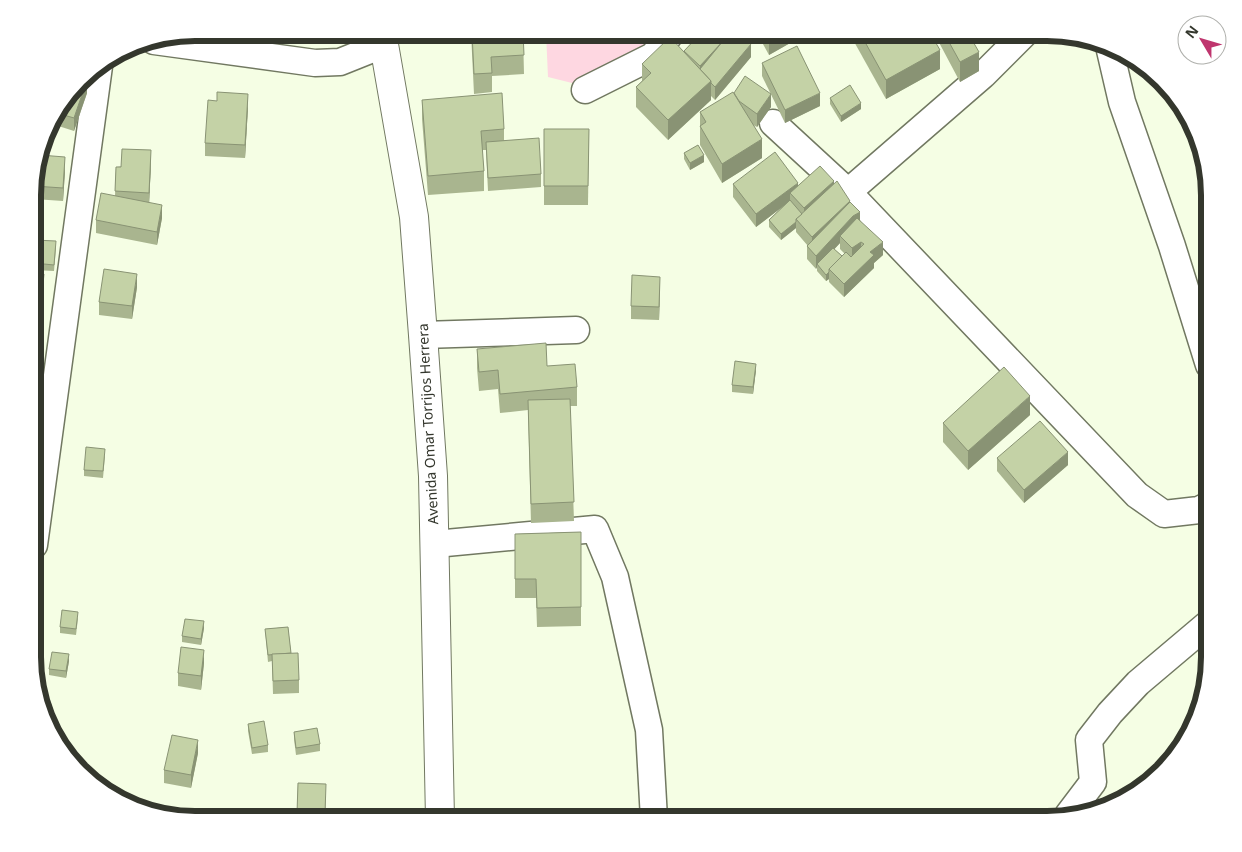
<svg xmlns="http://www.w3.org/2000/svg" width="1242" height="852" font-family="'Noto Sans',sans-serif">
<style>
.pitch{fill:#fed7e1}
.lines{fill:none;stroke-linecap:round;stroke-linejoin:round}
.minor-casing{stroke:#717861;stroke-width:29}
.tertiary-casing{stroke:#717861;stroke-width:30}
.minor{stroke:#fff;stroke-width:26}
.tertiary{stroke:#fff;stroke-width:28}
.wall{fill:#a9b58f;fill-rule:evenodd}
.shaded-wall{fill:#899374}
.building{fill:#c4d2a6;stroke:#899374}
.labels{text-anchor:middle;stroke-width:5;stroke-linejoin:round;paint-order:stroke}
.street-label{font-size:14px;fill:#34372d;stroke:#fff}
.rim{fill:none;stroke:#34372d;stroke-width:6}
</style>
<rect width="100%" height="100%" fill="#f5fee4"/>
<polygon class="pitch" points="546,33 662,33 647,50 576,84 548,77"/>
<g class="lines">
<g class="minor-casing">
<g id="minor">
<polyline points="154,41 315,63 340,62 370,50 383,41"/>
<polyline points="1109,46 1122,102 1172,246 1209,365"/>
<polyline points="585,90 653,56 671,33"/>
<polyline points="773,123 848,192 1137,495 1164,514 1199,510 1209,505"/>
<polyline points="848,192 983,75 1025,33"/>
<polyline points="423,335 576,330"/>
<polyline points="435,544 595,529 615,577 649,730 654,819"/>
<polyline points="34,545 99,66"/>
<polyline points="1068,815 1093,782 1089,740 1110,713 1138,683 1209,623"/>
</g>
</g>
<g class="tertiary-casing">
<polyline id="tertiary" points="382,33 414,217 423,335 433,476 440,819"/>
</g>
<use href="#minor" class="minor"/>
<use href="#tertiary" class="tertiary"/>
</g>
<g class="wall">
<polygon points="471,33 523,33 524,74 492,76 492,92 474,94"/>
<polygon points="692,33 726,33 751,57 715,100 711,96 711,100 668,140 636,107 636,87 642,81 642,64 684,53 684,51 696,39 692,36"/>
<polygon points="757,33 799,33 799,38 769,55"/>
<polygon points="852,33 930,33 940,69 886,99 852,38"/>
<polygon points="934,33 988,33 988,35 974,43 979,71 960,82"/>
<polygon points="762,63 820,106 785,123 762,76"/>
<polygon points="83,79 87,93 74,131 49,123"/>
<polygon points="734,93 771,107 757,127 753,125 762,158 722,183 700,145 700,112"/>
<polygon points="830,98 861,109 841,122 830,104"/>
<polygon points="422,100 504,129 504,140 541,174 541,187 488,191 486,150 482,150 484,171 484,191 428,195 422,119"/>
<polygon points="248,107 245,158 205,156 205,143"/>
<polygon points="544,129 589,129 588,205 544,205"/>
<polygon points="684,153 704,162 690,170 684,159"/>
<polygon points="151,163 149,203 162,218 157,245 96,233 96,220 115,196 116,167"/>
<polygon points="65,170 63,201 34,199 34,174"/>
<path d="M 733,184 L 798,186 L 834,184 L 850,203 L 860,220 L 883,255 L 874,263 L 874,268 L 844,297 L 829,282 L 829,279 L 826,281 L 817,271 L 817,267 L 816,269 L 807,259 L 807,246 L 808,246 L 796,232 L 796,228 L 781,240 L 769,227 L 769,220 L 781,208 L 756,227 L 733,197 ZM 840,243 L 840,249 L 845,254 L 842,256 L 834,249 Z"/>
<polygon points="34,240 56,248 54,271 34,270"/>
<polygon points="34,273 44,287 41,316 34,315"/>
<polygon points="137,287 132,319 99,315 99,302"/>
<polygon points="660,290 659,320 631,319 631,306"/>
<polygon points="477,349 547,366 577,387 577,406 570,406 574,521 531,523 528,410 500,413 498,389 479,391 477,368"/>
<polygon points="756,370 753,394 732,392 732,385"/>
<polygon points="1030,415 968,470 943,442 943,423"/>
<polygon points="105,456 103,478 84,476 84,470"/>
<polygon points="997,458 1068,465 1024,503 997,471"/>
<polygon points="581,532 581,626 537,627 536,598 515,598 515,534"/>
<polygon points="78,618 76,635 60,633 60,627"/>
<polygon points="288,627 291,653 299,680 299,693 273,694 272,661 268,662 265,629"/>
<polygon points="204,628 201,645 182,642 182,636"/>
<polygon points="69,661 66,678 49,675 49,669"/>
<polygon points="204,663 201,690 178,686 178,673"/>
<polygon points="248,724 268,745 268,752 252,754 248,731"/>
<polygon points="294,732 320,744 320,751 296,755 294,739"/>
<polygon points="198,753 191,788 164,783 164,770"/>
<polygon points="298,783 326,797 325,819 297,819"/>
</g>
<g class="shaded-wall">
<polygon points="785,33 799,33 799,38 769,55 769,42"/>
<polygon points="966,33 988,33 988,35 966,47"/>
<polygon points="723,41 700,74 700,66"/>
<polygon points="751,44 751,57 715,100 715,87"/>
<polygon points="940,50 940,69 886,99 886,80"/>
<polygon points="979,52 979,71 960,82 960,62"/>
<polygon points="87,80 87,93 74,131 74,118"/>
<polygon points="711,81 711,100 668,140 668,120"/>
<polygon points="820,93 820,106 785,123 785,110"/>
<polygon points="248,94 248,107 245,158 245,145"/>
<polygon points="771,94 771,107 757,127 757,114"/>
<polygon points="861,103 861,109 841,122 841,116"/>
<polygon points="762,139 762,158 722,183 722,164"/>
<polygon points="151,150 151,163 149,206 149,193"/>
<polygon points="704,155 704,162 690,170 690,163"/>
<polygon points="65,157 65,170 63,201 63,188"/>
<polygon points="834,181 834,194 804,222 804,208"/>
<polygon points="798,183 798,196 790,193 790,201 756,227 756,214"/>
<polygon points="850,201 850,214 812,250 812,237"/>
<polygon points="162,205 162,218 157,245 157,232"/>
<polygon points="860,212 860,225 840,236 840,243 819,266 817,264 817,267 816,269 816,256 853,216"/>
<polygon points="796,222 796,228 781,240 781,234"/>
<polygon points="861,242 861,255 852,261 852,248"/>
<polygon points="883,242 883,255 874,263 874,268 844,297 844,284 870,252"/>
<polygon points="829,272 829,279 826,281 826,275"/>
<polygon points="44,274 44,287 41,316 41,303"/>
<polygon points="137,274 137,287 132,319 132,306"/>
<polygon points="660,277 660,290 659,320 659,307"/>
<polygon points="756,364 756,370 753,394 753,387"/>
<polygon points="1030,396 1030,415 968,470 968,451"/>
<polygon points="1068,452 1068,465 1024,503 1024,490"/>
<polygon points="204,621 204,628 201,645 201,639"/>
<polygon points="204,650 204,663 201,690 201,676"/>
<polygon points="69,654 69,661 66,678 66,671"/>
<polygon points="198,740 198,753 191,788 191,775"/>
</g>
<g class="building">
<polygon points="472,33 523,33 524,55 491,57 492,73 474,74"/>
<polygon points="701,33 726,33 728,35 730,33 737,33 751,44 715,87 711,83 711,81 700,69 723,41 700,66 684,51"/>
<polygon points="764,33 785,33 769,42"/>
<polygon points="860,33 930,33 940,50 886,80"/>
<polygon points="944,33 968,33 979,52 960,62"/>
<polygon points="670,37 711,81 668,120 636,87 651,73 642,64"/>
<polygon points="797,46 820,93 785,110 762,63"/>
<polygon points="745,76 771,94 757,114 739,101 734,93"/>
<polygon points="83,79 87,80 74,118 57,113"/>
<polygon points="850,85 861,103 841,116 830,98"/>
<polygon points="217,92 248,94 245,145 205,143 208,100 217,101"/>
<polygon points="733,92 762,139 722,164 700,126 706,122 700,112"/>
<polygon points="502,93 504,129 481,131 484,171 428,176 422,100"/>
<polygon points="544,129 589,129 588,186 544,186"/>
<polygon points="539,138 541,174 488,178 486,142"/>
<polygon points="698,145 704,155 690,163 684,153"/>
<polygon points="122,149 151,150 149,193 115,191 116,167 121,167"/>
<polygon points="775,152 798,183 756,214 733,184"/>
<polygon points="40,155 65,157 63,188 34,186 34,174"/>
<polygon points="820,166 834,181 804,208 790,193"/>
<polygon points="837,181 850,201 812,237 796,219"/>
<polygon points="101,193 162,205 157,232 96,220"/>
<polygon points="790,200 802,214 796,219 796,222 781,234 769,220"/>
<polygon points="850,202 860,212 853,216 816,256 807,246"/>
<polygon points="857,218 883,242 870,252 874,255 844,284 829,269 846,252 851,257 864,244 861,242 852,248 840,236"/>
<polygon points="34,240 56,241 54,265 34,263"/>
<polygon points="833,248 842,256 829,269 829,272 826,275 817,264"/>
<polygon points="104,269 137,274 132,306 99,302"/>
<polygon points="34,273 44,274 41,303 34,302"/>
<polygon points="632,275 660,277 659,307 631,306"/>
<polygon points="546,343 547,366 575,364 577,387 500,394 498,370 479,372 477,349"/>
<polygon points="735,361 756,364 753,387 732,385"/>
<polygon points="1004,367 1030,396 968,451 943,423"/>
<polygon points="570,399 574,502 531,504 528,400"/>
<polygon points="1040,421 1068,452 1024,490 997,458"/>
<polygon points="86,447 105,449 103,471 84,470"/>
<polygon points="581,532 581,607 537,608 536,579 515,579 515,534"/>
<polygon points="62,610 78,612 76,629 60,627"/>
<polygon points="185,619 204,621 201,639 182,636"/>
<polygon points="288,627 291,653 268,655 265,629"/>
<polygon points="181,647 204,650 201,676 178,673"/>
<polygon points="52,652 69,654 66,671 49,669"/>
<polygon points="298,653 299,680 273,681 272,654"/>
<polygon points="264,721 268,745 252,748 248,724"/>
<polygon points="317,728 320,744 296,748 294,732"/>
<polygon points="172,735 198,740 191,775 164,770"/>
<polygon points="298,783 326,784 325,813 297,813"/>
</g>
<g class="labels">
<g class="street-label">
<text transform="translate(428 424) rotate(-93)" y="5">Avenida Omar Torrijos Herrera</text>
</g>
</g>
<path d="M0 0H1242V852H0ZM195 41H1047A154 154 0 0 1 1201 195V657A154 154 0 0 1 1047 811H195A154 154 0 0 1 41 657V195A154 154 0 0 1 195 41Z" fill="#fff" fill-rule="evenodd"/>
<path class="rim" d="M195 41H1047A154 154 0 0 1 1201 195V657A154 154 0 0 1 1047 811H195A154 154 0 0 1 41 657V195A154 154 0 0 1 195 41Z"/>
<g transform="translate(1202 40) rotate(308)"><circle r="24" fill="#ffffff" stroke="#aeafab"/>
<path d="M0-4L9 19L0 12L-9 19Z" fill="#bf356e"/>
<text y="-8" font-size="14" font-weight="bold" text-anchor="middle" fill="#34372d">N</text>
</g>
</svg>
